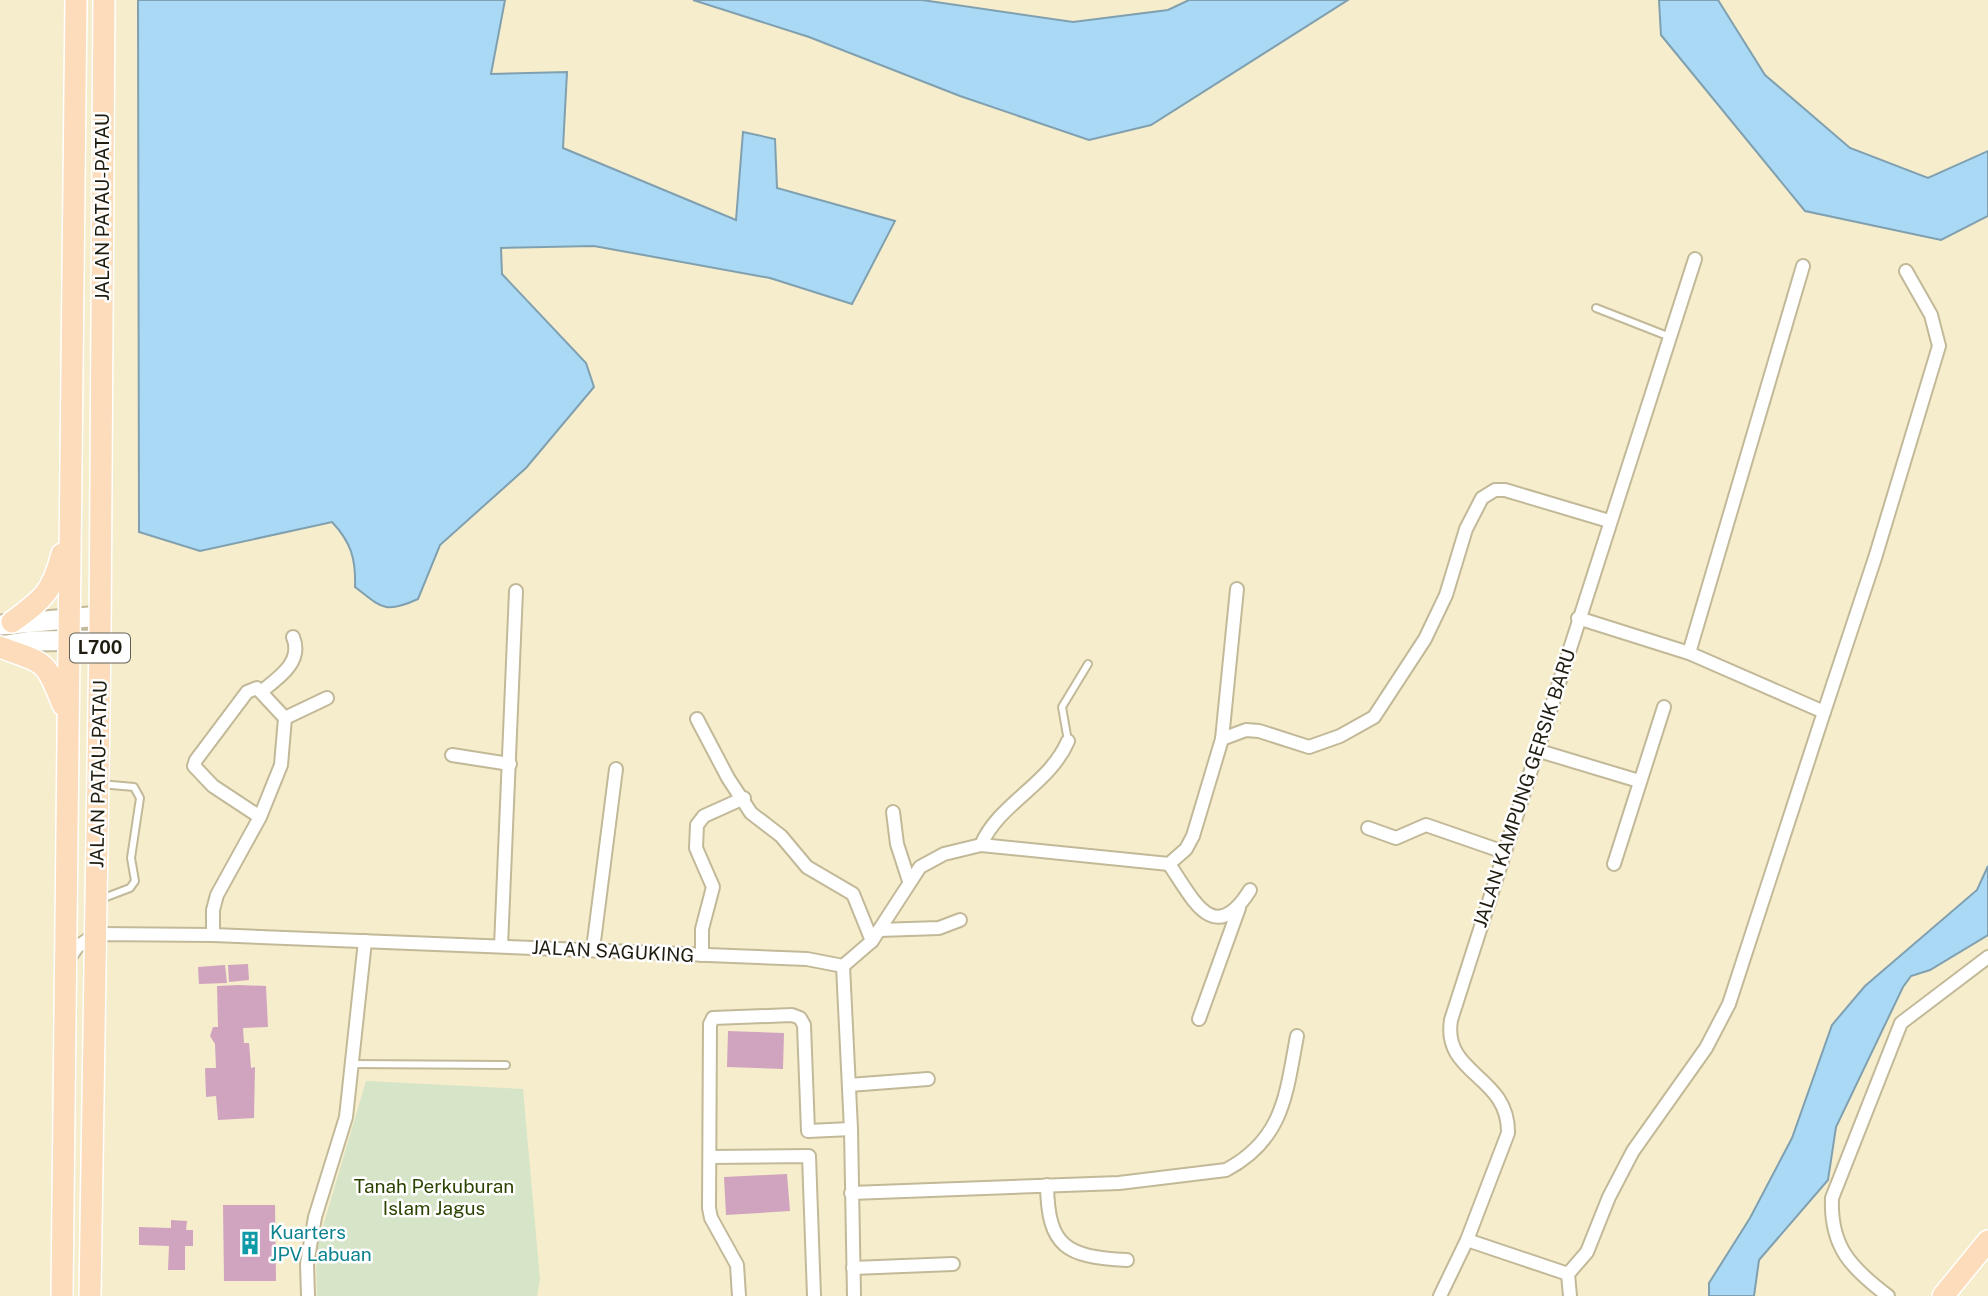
<svg xmlns="http://www.w3.org/2000/svg" width="1988" height="1296" font-family="'Public Sans',sans-serif">
<style>
.green{fill:#d6e4c7}
.water{fill:#a9d9f5;stroke:#80a0b0;stroke-width:2}
.building{fill:#d0a4bf}
.lines{fill:none;stroke-linecap:round;stroke-linejoin:round}
.service-casing{stroke:#c2b999;stroke-width:10}
.minor-casing{stroke:#c2b999;stroke-width:16}
.secondary-casing{stroke:#c2b999;stroke-width:23}
.primary-casing{stroke:#fff;stroke-width:24}
.service{stroke:#fff;stroke-width:6}
.minor{stroke:#fff;stroke-width:12}
.secondary{stroke:#fff;stroke-width:19}
.primary{stroke:#fcdcba;stroke-width:21}
.labels{text-anchor:middle;stroke-width:5;stroke-linejoin:round;paint-order:stroke}
.shield{fill:#fff;stroke:#636058;stroke-width:2}
.shield-label{font-size:18px;font-weight:bold;fill:#201c10}
.street-label{font-size:19px;fill:#201c10;stroke:#fff}
.park-label{font-size:19px;fill:#2b4300;stroke:#fff}
.culture-label{font-size:19px;fill:#0d838f;stroke:#fff;text-anchor:start}
</style>
<rect width="100%" height="100%" fill="#f6edcc"/>
<polygon class="green" points="366,1081 523,1089 540,1280 537,1296 317,1296 316,1250"/>
<g class="water">
<path d="M 138,0 L 505,0 L 491,74 L 567,72 L 563,148 L 736,220 L 743,132 L 775,139 L 777,188 L 895,221 L 852,304 L 770,278 L 594,246 L 501,248 L 502,274 L 586,363 L 594,387 L 526,468 L 440,545 L 418,599 C 385,614 382,608 355,587 C 356,559 351,542 332,522 L 200,551 L 139,532 Z"/>
<polygon points="693,0 922,0 1073,22 1168,10 1189,0 1348,0 1151,125 1089,140 960,96 809,37"/>
<polygon points="1659,0 1718,0 1765,75 1850,148 1928,178 1988,151 1988,216 1941,240 1805,211 1661,35"/>
<polygon points="1988,866 1988,935 1930,970 1911,976 1903,987 1836,1127 1828,1180 1759,1260 1754,1296 1709,1296 1709,1283 1750,1218 1792,1138 1832,1025 1865,986 1977,890"/>
</g>
<g class="building">
<polygon points="248,964 249,980 229,982 228,965"/>
<polygon points="225,965 227,983 199,984 198,967"/>
<polygon points="239,985 266,986 268,1027 243,1028 244,1043 249,1043 251,1068 255,1067 254,1118 218,1120 216,1096 206,1097 205,1068 216,1068 215,1044 210,1036 213,1027 218,1027 217,986"/>
<polygon points="728,1031 784,1033 783,1069 727,1067"/>
<polygon points="787,1174 790,1211 726,1215 724,1177"/>
<polygon points="223,1205 275,1205 276,1281 224,1281"/>
<polygon points="171,1220 187,1221 186,1230 193,1230 193,1246 185,1246 185,1270 168,1270 169,1246 139,1245 139,1227 171,1228"/>
</g>
<g class="lines">
<g class="service-casing">
<g id="service">
<polyline points="1596,308 1670,337"/>
<polyline points="1068,741 1062,707 1088,664"/>
<polyline points="100,784 134,787 140,798 131,858 135,881 130,888 101,899"/>
<polyline points="351,1064 506,1065"/>
</g>
</g>
<g class="minor-casing">
<g id="minor">
<polyline points="1689,653 1803,266"/>
<path d="M 262,691 C 280,677 303,661 293,637"/>
<polyline points="1824,712 1875,558 1939,346 1931,315 1906,271"/>
<polyline points="285,718 327,698"/>
<polyline points="697,719 728,778 751,813 781,836 807,867 853,894 872,941"/>
<polyline points="1222,739 1237,589"/>
<polyline points="1536,750 1639,781"/>
<polyline points="452,755 510,764"/>
<polyline points="893,812 897,844 909,881"/>
<polyline points="1368,828 1396,838 1426,825 1504,852"/>
<path d="M 981,845 C 999,803 1049,785 1068,741"/>
<path d="M 1169,864 C 1193,899 1214,948 1250,890"/>
<polyline points="1614,864 1664,707"/>
<polyline points="879,930 939,928 960,920"/>
<polyline points="213,935 213,910 217,895 260,817 281,765 285,718 257,688 247,692 196,760 194,766 213,786 260,817"/>
<polyline points="501,946 516,591"/>
<polyline points="593,949 616,769"/>
<polyline points="702,955 702,929 713,887 696,848 697,825 704,816 744,798"/>
<polyline points="68,960 77,947 96,934 213,935 807,959 843,966"/>
<polyline points="843,966 872,941 920,867 944,854 981,845 1169,864 1186,849 1193,836 1222,739 1246,730 1259,731 1309,747 1340,736 1374,717 1425,639 1446,595 1466,529 1482,498 1495,490 1505,490 1609,521"/>
<polyline points="843,966 851,1129 854,1296"/>
<polyline points="1199,1019 1239,908"/>
<polyline points="849,1085 928,1079"/>
<polyline points="710,1157 809,1156 814,1296"/>
<path d="M 1047,1185 C 1048,1247 1066,1257 1127,1260"/>
<path d="M 851,1193 L 1119,1183 L 1226,1170 C 1284,1139 1286,1094 1297,1036"/>
<polyline points="1467,1240 1568,1274 1587,1252 1609,1197 1633,1151 1706,1048 1729,1004 1824,712 1689,653 1578,618"/>
<polyline points="853,1268 953,1264"/>
<polyline points="1568,1274 1570,1296"/>
<polyline points="308,1296 307,1264 315,1217 346,1117 365,941"/>
<polyline points="739,1296 737,1265 711,1218 709,1208 710,1024 713,1018 792,1015 800,1018 804,1025 808,1131 851,1129"/>
<path d="M 1440,1296 L 1467,1240 L 1508,1133 C 1509,1075 1442,1075 1451,1020 L 1695,259"/>
<path d="M 1888,1296 C 1851,1268 1830,1247 1832,1198 L 1901,1023 L 1988,957"/>
</g>
</g>
<g class="secondary-casing">
<g id="secondary">
<polyline points="0,625 100,616"/>
<polyline points="0,646 33,641 100,640"/>
</g>
</g>
<g class="primary-casing">
<g id="primary">
<path d="M 12,622 C 43,599 52,593 62,554"/>
<path d="M 0,647 C 45,664 45,658 63,705"/>
<polyline points="62,1296 76,0"/>
<polyline points="90,1296 100,640 104,0"/>
<polyline points="1943,1296 1988,1241"/>
</g>
</g>
<use href="#service" class="service"/>
<use href="#minor" class="minor"/>
<use href="#secondary" class="secondary"/>
<use href="#primary" class="primary"/>
</g>
<defs>
<g id="building-bare" transform="scale(1.89)"><path d="M-4-6H4V6H1V3H-1V6H-4ZM-2.5-4.3h1.7v1.8h-1.7ZM.8-4.3h1.7v1.8H.8ZM-2.5-1h1.7V.8h-1.7ZM.8-1h1.7V.8H.8Z" fill="#0f9aa8" stroke="#fff" stroke-width="2.5" paint-order="stroke"/></g>
</defs>
<g fill-rule="evenodd">
<use href="#building-bare" x="250" y="1243"/>
</g>
<g class="labels">
<rect class="shield" x="70" y="633.5" width="60" height="29" rx="5"/>
<g class="shield-label">
<text x="100" y="654">L700</text>
</g>
<g class="street-label">
<text transform="translate(102 207) rotate(-90)" y="7">JALAN PATAU-PATAU</text>
<text transform="translate(98 774) rotate(-89)" y="7">JALAN PATAU-PATAU</text>
<text transform="translate(1524 788) rotate(-72)" y="7">JALAN KAMPUNG GERSIK BARU</text>
<text transform="translate(613 951) rotate(3)" y="7">JALAN SAGUKING</text>
</g>
<g class="park-label">
<text x="434" y="1193">Tanah Perkuburan<tspan x="434" dy="22">Islam Jagus</tspan></text>
</g>
<g class="culture-label">
<text x="270" y="1239">Kuarters<tspan x="270" dy="22">JPV Labuan</tspan></text>
</g>
</g>
</svg>
